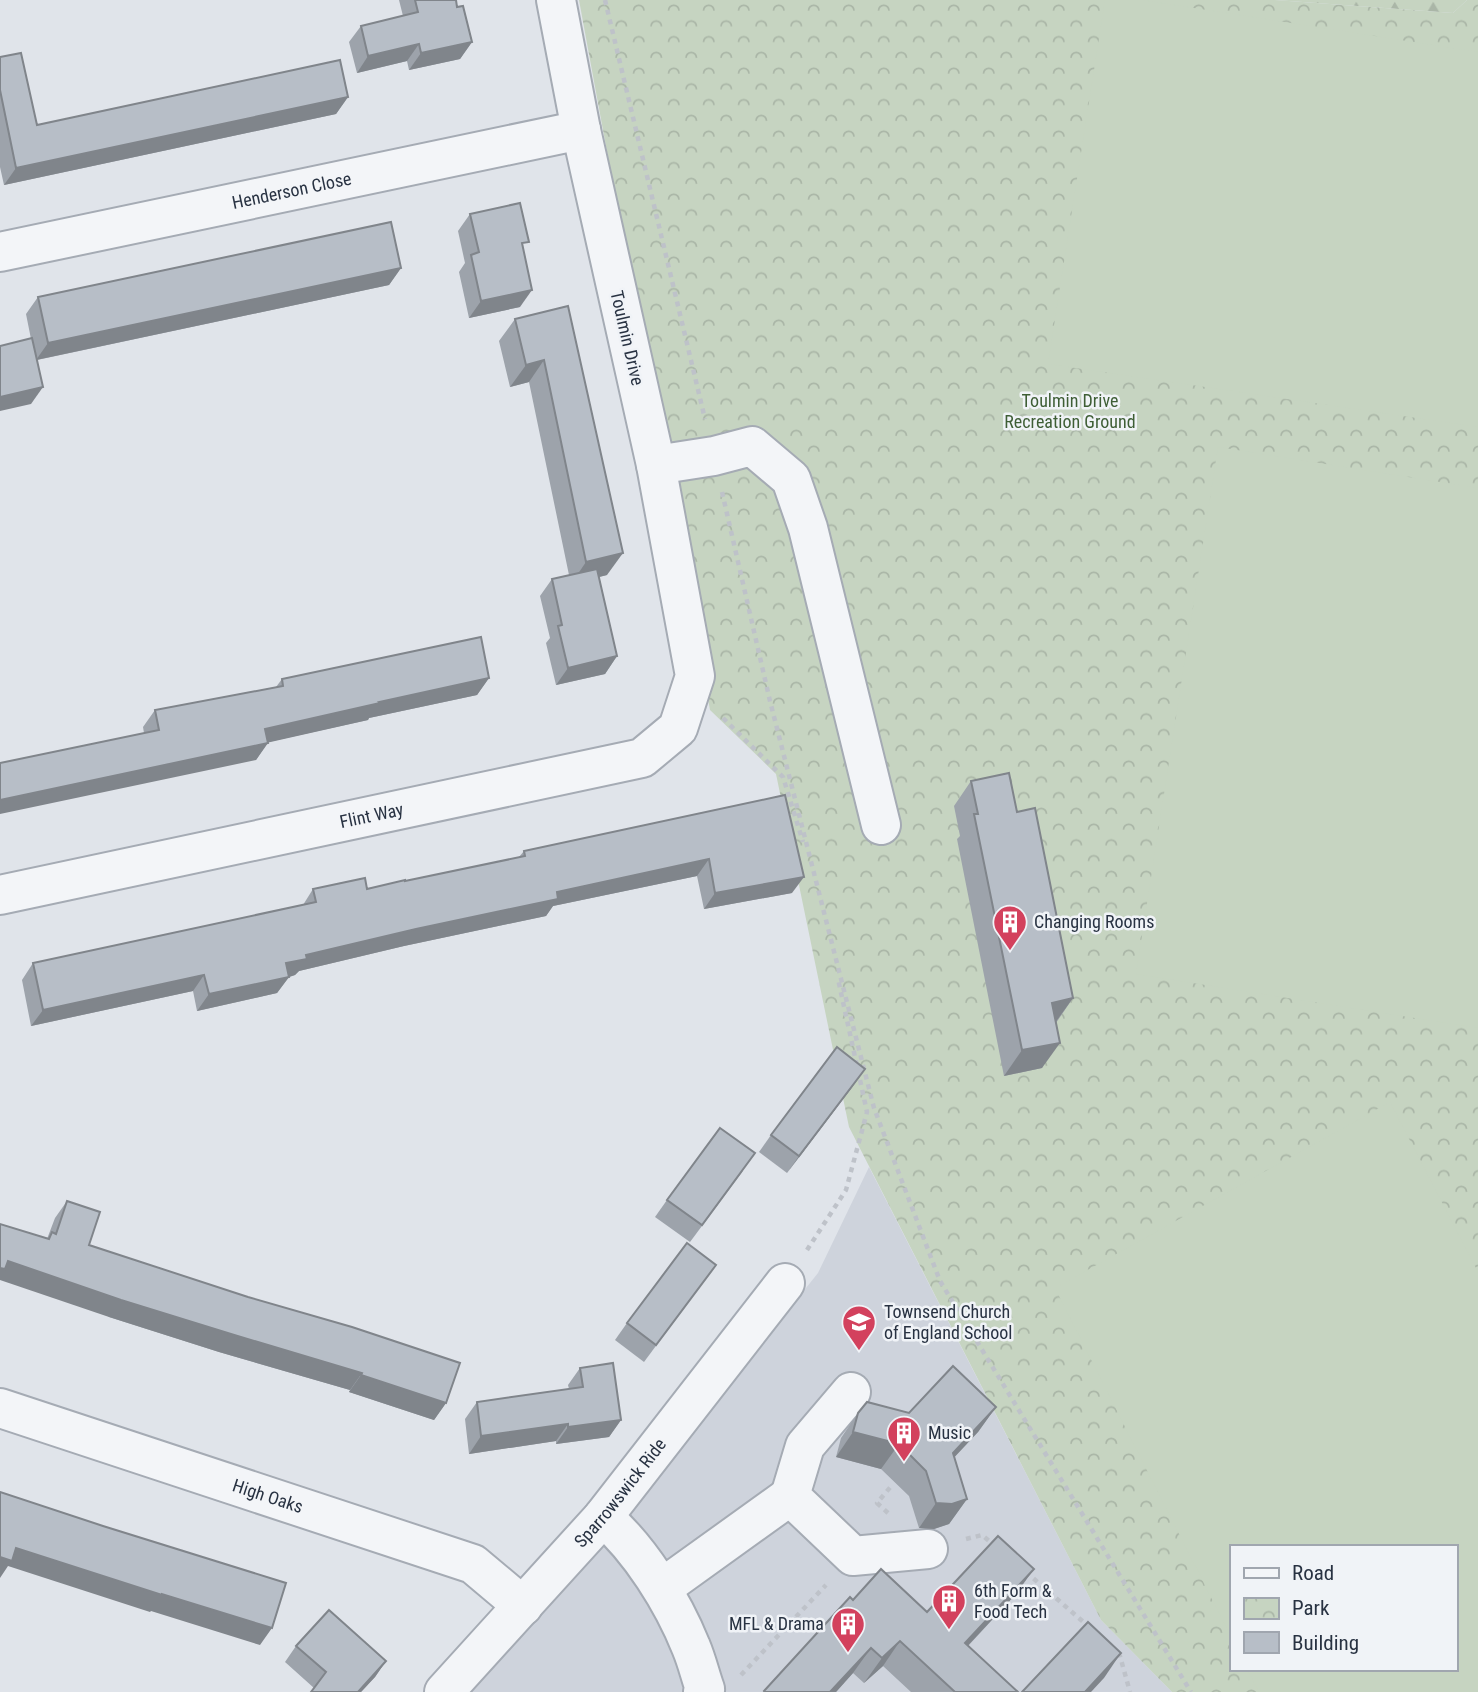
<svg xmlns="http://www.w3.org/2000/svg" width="1478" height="1692" font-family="'Roboto Condensed',sans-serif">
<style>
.built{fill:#ced3dc}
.forest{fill:url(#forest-firs)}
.park{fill:url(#park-crowns);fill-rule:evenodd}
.garden{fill:#c6d4c1}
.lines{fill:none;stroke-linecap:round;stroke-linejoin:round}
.minor-casing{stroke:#a5abb4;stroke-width:42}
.path{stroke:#bec2c9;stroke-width:4.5;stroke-dasharray:5 5;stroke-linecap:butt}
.minor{stroke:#f3f5f8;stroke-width:38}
.wall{fill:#9da3ab}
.shaded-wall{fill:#80858b}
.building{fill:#b7bec7;stroke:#80858b;stroke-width:2}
.labels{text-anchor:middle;stroke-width:5;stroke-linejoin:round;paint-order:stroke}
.street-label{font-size:18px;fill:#283242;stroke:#f0f3f7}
.park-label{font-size:18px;fill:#3e5e35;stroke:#f0f3f7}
.poi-label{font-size:18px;fill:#283242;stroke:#f0f3f7;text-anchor:start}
</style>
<defs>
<pattern id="forest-firs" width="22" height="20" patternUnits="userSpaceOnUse" patternTransform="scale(1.75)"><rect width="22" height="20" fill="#c6d4c1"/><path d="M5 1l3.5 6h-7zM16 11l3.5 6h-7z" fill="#aab6a7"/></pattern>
<pattern id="park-crowns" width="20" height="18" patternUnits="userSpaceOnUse" patternTransform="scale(1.75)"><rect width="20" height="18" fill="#c6d4c1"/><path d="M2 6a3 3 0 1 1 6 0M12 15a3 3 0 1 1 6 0" fill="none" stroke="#aab6a7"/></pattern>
</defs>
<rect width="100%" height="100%" fill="#e0e4ea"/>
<polygon class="built" points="869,1167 1101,1620 1172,1692 465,1692 691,1432 818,1273"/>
<polygon class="forest" points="1275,0 1467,0 1453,13"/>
<path class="park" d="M 579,0 L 1275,0 L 1453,13 L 1467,0 L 1478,0 L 1478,1692 L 1172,1692 L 1101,1620 L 849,1127 L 776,774 L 710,710 ZM 1231,1547 L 1455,1547 L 1455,1669 L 1231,1669 Z"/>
<g class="garden">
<polygon points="1105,0 1142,0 1478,52 1478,427 1048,364"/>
<polygon points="1218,447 1478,488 1478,1028 1136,974"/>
<polygon points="1390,1102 1478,1272 1478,1692 1259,1692 1247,1669 1455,1669 1455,1547 1231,1547 1231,1637 1055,1288"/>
</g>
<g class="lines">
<g class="minor-casing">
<g id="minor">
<path id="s1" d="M 0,252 L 581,130"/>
<polyline points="656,465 714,456 752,446 791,479 808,528 881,825"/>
<path id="s2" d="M 0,895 L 642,758 L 678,728 L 695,676 L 656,465 L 581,130 L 556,0"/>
<polyline points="851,1392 805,1446 790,1496 853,1556 928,1549"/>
<path id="s3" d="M 0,1408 L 473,1564 L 523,1606"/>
<path d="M 603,1517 C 640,1549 673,1602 691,1647 C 697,1661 700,1675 705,1689 L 703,1692"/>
<polyline points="662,1588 790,1496"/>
<path id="s4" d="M 444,1692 L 603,1517 L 785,1283"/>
</g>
</g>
<g class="path">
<polyline points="605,0 705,419"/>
<polyline points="722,492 770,701 874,1108 940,1281 1191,1692"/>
<polyline points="723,718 783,777 803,842"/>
<polyline points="807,1250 846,1190 867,1112 838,979"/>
<polyline points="888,1513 877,1503 893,1484"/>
<polyline points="966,1539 982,1535 995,1546"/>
<polyline points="1026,1572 1088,1626"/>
<polyline points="1117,1654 1120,1656 1130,1692"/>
<polyline points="741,1675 826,1585"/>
</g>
<use href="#minor" class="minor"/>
</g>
<g class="wall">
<polygon points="399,0 456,0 457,7 472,42 460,59 409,70 407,61 357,73 349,42 361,26 403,16"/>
<polygon points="0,57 37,125 348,97 336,114 4,185 0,167"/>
<polygon points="470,214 524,249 520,307 469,318 459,272 465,263 458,231"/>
<polygon points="401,268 389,285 37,360 31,404 31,339 26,314 38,297"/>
<polygon points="568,306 607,575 599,577 617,656 605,674 556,685 546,643 550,638 540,596 552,579 569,575 529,382 510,387 499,341 515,319"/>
<polygon points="489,678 477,695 369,718 368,720 268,742 256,760 144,733 143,727 155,710 276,687 282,679"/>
<polygon points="971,781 1017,812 1073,998 1056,1023 1042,1068 1004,1076 957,839 960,836 954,806"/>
<polygon points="785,795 792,893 704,909 697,876 553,906 546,916 404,946 299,971 295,975 289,977 277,993 197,1011 193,991 31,1026 22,980 33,963 303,905 313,889 367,889 519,857 524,851"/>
<polygon points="853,1086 787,1173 759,1152 771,1135"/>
<polygon points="743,1171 690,1242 655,1217 667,1200"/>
<polygon points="67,1201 89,1245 446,1403 434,1420 349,1392 350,1390 219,1352 109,1317 47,1239 55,1218"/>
<polygon points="716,1265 644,1362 615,1340 627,1323"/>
<polygon points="580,1368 621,1420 609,1437 556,1444 556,1441 469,1454 465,1419 477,1402 569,1389 568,1385"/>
<polygon points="996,1407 978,1432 954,1457 967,1499 949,1524 934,1529 919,1528 909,1496 881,1469 836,1457 841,1438 858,1413 909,1413"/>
<polygon points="1016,1594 968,1646 1018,1692 911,1692 883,1666 864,1683 853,1673 836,1692 763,1692 850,1597 853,1600 927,1612"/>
<polygon points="296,1646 386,1661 375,1677 361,1692 311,1692 314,1688 285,1662"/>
</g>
<g class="shaded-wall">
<polygon points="472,42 460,59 409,70 421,53"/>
<polygon points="419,44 407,61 357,73 368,56"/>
<polygon points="348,97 336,114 4,185 16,168"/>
<polygon points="401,268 389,285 36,360 48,343"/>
<polygon points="532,290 520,307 469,318 481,301"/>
<polygon points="544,360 529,382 510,387 526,365"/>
<polygon points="43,387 31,404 0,411 0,397"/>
<polygon points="623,553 607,575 571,584 586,562"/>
<polygon points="617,656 605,674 556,685 568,668"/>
<polygon points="489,678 477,695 369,718 368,720 253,746 265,729 379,702"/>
<polygon points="268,743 256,760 0,814 0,800"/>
<polygon points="709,859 697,876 553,906 546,916 404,946 299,971 295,975 289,977 277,993 197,1011 209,994 306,955 557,892"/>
<polygon points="804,877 792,893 704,909 715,893"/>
<polygon points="204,975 193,991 31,1026 43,1010"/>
<polygon points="1073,998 1055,1023 1052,1003"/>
<polygon points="1060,1043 1042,1068 1004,1076 1022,1050"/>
<polygon points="865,1069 853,1086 787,1173 799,1156"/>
<polygon points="8,1261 362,1373 350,1390 219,1352 109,1317 0,1280 0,1268"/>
<polygon points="361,1375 446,1403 434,1420 349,1392"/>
<polygon points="996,1407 978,1432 935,1478 953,1453"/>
<polygon points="621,1420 609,1437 556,1444 568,1427"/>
<polygon points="568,1424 556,1441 469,1454 481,1436"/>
<polygon points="853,1432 899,1444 881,1469 836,1457"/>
<polygon points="967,1499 949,1524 934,1529 919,1528 936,1503"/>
<polygon points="16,1548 162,1594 272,1628 260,1645 151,1611 150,1612 8,1566 0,1578 0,1557"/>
<polygon points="1034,1569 1016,1594 947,1668 965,1643"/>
<polygon points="900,1641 883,1666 864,1683 882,1658"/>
<polygon points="871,1648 853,1673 836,1692 830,1692"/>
<polygon points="1121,1653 1104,1678 1091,1692 1085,1692"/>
<polygon points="386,1661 375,1677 361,1692 358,1692"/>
</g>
<g class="building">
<polygon points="415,0 456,0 457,7 463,6 472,42 421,53 419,44 368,56 361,26 418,12"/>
<polygon points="21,53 37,125 340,60 348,97 16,168 0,90 0,57"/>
<polygon points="520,203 529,242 522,243 532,290 481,301 471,255 479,252 470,214"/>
<polygon points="391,222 401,268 48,343 38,297"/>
<polygon points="568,306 623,553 586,562 544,360 526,365 515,319"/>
<polygon points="32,338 43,387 0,397 0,346"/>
<polygon points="597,569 617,656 568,668 558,626 562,625 552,579"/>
<polygon points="481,637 489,678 379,702 380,703 265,729 268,743 0,800 0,763 159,730 155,710 283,686 282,679"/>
<polygon points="1009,773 1017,812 1035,808 1073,998 1052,1003 1060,1043 1022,1050 974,814 978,814 971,781"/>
<polygon points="785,795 804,877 715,893 709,859 557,892 558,899 416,929 306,955 307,959 286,963 289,977 209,994 204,975 43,1010 33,963 316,902 313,889 365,878 367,889 405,880 405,881 525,856 524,851"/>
<polygon points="837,1047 865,1069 799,1156 771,1135"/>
<polygon points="720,1128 755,1153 702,1225 667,1200"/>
<polygon points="67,1201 100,1212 89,1245 248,1297 352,1327 460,1363 446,1403 361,1375 362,1373 231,1334 121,1300 8,1261 5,1269 0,1268 0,1224 49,1239 52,1232 56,1234"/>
<polygon points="687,1243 716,1265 656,1345 627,1323"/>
<polygon points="613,1363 621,1420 568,1427 568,1424 481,1436 477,1402 583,1387 580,1368"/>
<polygon points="953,1366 996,1407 953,1453 967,1499 952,1504 936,1503 926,1471 899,1444 853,1432 858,1413 867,1402 909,1413"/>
<polygon points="0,1492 103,1526 286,1583 272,1628 162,1594 162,1595 16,1548 12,1561 0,1557"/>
<polygon points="998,1536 1034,1569 965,1643 1018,1692 955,1692 900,1641 882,1658 871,1648 830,1692 765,1692 764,1691 850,1597 853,1600 881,1569 927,1612"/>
<polygon points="329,1610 386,1661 358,1692 311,1692 326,1672 296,1646"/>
<polygon points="1088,1622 1121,1653 1085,1692 1022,1692"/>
</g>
<defs>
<g id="building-pin" transform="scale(1.75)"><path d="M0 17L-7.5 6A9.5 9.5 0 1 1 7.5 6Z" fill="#d3415d" stroke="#f0f3f7"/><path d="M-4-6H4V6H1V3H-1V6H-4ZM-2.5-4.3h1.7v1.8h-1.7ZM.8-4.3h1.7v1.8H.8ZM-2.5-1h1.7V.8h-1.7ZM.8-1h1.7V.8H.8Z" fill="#fff"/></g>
<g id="school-pin" transform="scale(1.75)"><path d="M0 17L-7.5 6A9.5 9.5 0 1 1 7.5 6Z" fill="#d3415d" stroke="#f0f3f7"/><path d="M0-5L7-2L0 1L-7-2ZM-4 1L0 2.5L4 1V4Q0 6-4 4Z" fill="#fff"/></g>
</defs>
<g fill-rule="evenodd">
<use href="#building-pin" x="1010" y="922"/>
<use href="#school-pin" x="859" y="1322"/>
<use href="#building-pin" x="904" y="1433"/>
<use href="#building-pin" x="949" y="1601"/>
<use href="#building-pin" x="848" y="1624"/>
</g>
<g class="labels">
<g class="street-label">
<text dy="6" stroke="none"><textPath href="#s1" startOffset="298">Henderson Close</textPath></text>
<text transform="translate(627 338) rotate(77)" y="6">Toulmin Drive</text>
<text dy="6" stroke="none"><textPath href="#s2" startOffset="380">Flint Way</textPath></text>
<text dy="6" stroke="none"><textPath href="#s4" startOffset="266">Sparrowswick Ride</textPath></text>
<text dy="6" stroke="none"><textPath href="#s3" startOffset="282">High Oaks</textPath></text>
</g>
<g class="park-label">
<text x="1070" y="407">Toulmin Drive<tspan x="1070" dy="21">Recreation Ground</tspan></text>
</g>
<g class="poi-label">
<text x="1034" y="928">Changing Rooms</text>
<text x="884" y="1318">Townsend Church<tspan x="884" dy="21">of England School</tspan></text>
<text x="928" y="1439">Music</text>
<text x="974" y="1597">6th Form &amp;<tspan x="974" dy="21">Food Tech</tspan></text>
<text x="824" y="1630" text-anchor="end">MFL &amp; Drama</text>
</g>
</g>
<rect x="1230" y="1545" width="228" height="126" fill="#f0f3f7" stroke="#a0a6af" stroke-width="2"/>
<rect x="1244" y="1568" width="35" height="10" fill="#f3f5f8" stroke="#a0a6af" stroke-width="2"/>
<text x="1292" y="1580" font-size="21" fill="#283242">Road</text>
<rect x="1244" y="1598" width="35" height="21" fill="url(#park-crowns)" stroke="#a0a6af" stroke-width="2"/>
<text x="1292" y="1615" font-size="21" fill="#283242">Park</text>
<rect x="1244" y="1632" width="35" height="21" fill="#b7bec7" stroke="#a0a6af" stroke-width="2"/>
<text x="1292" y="1650" font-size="21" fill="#283242">Building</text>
</svg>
